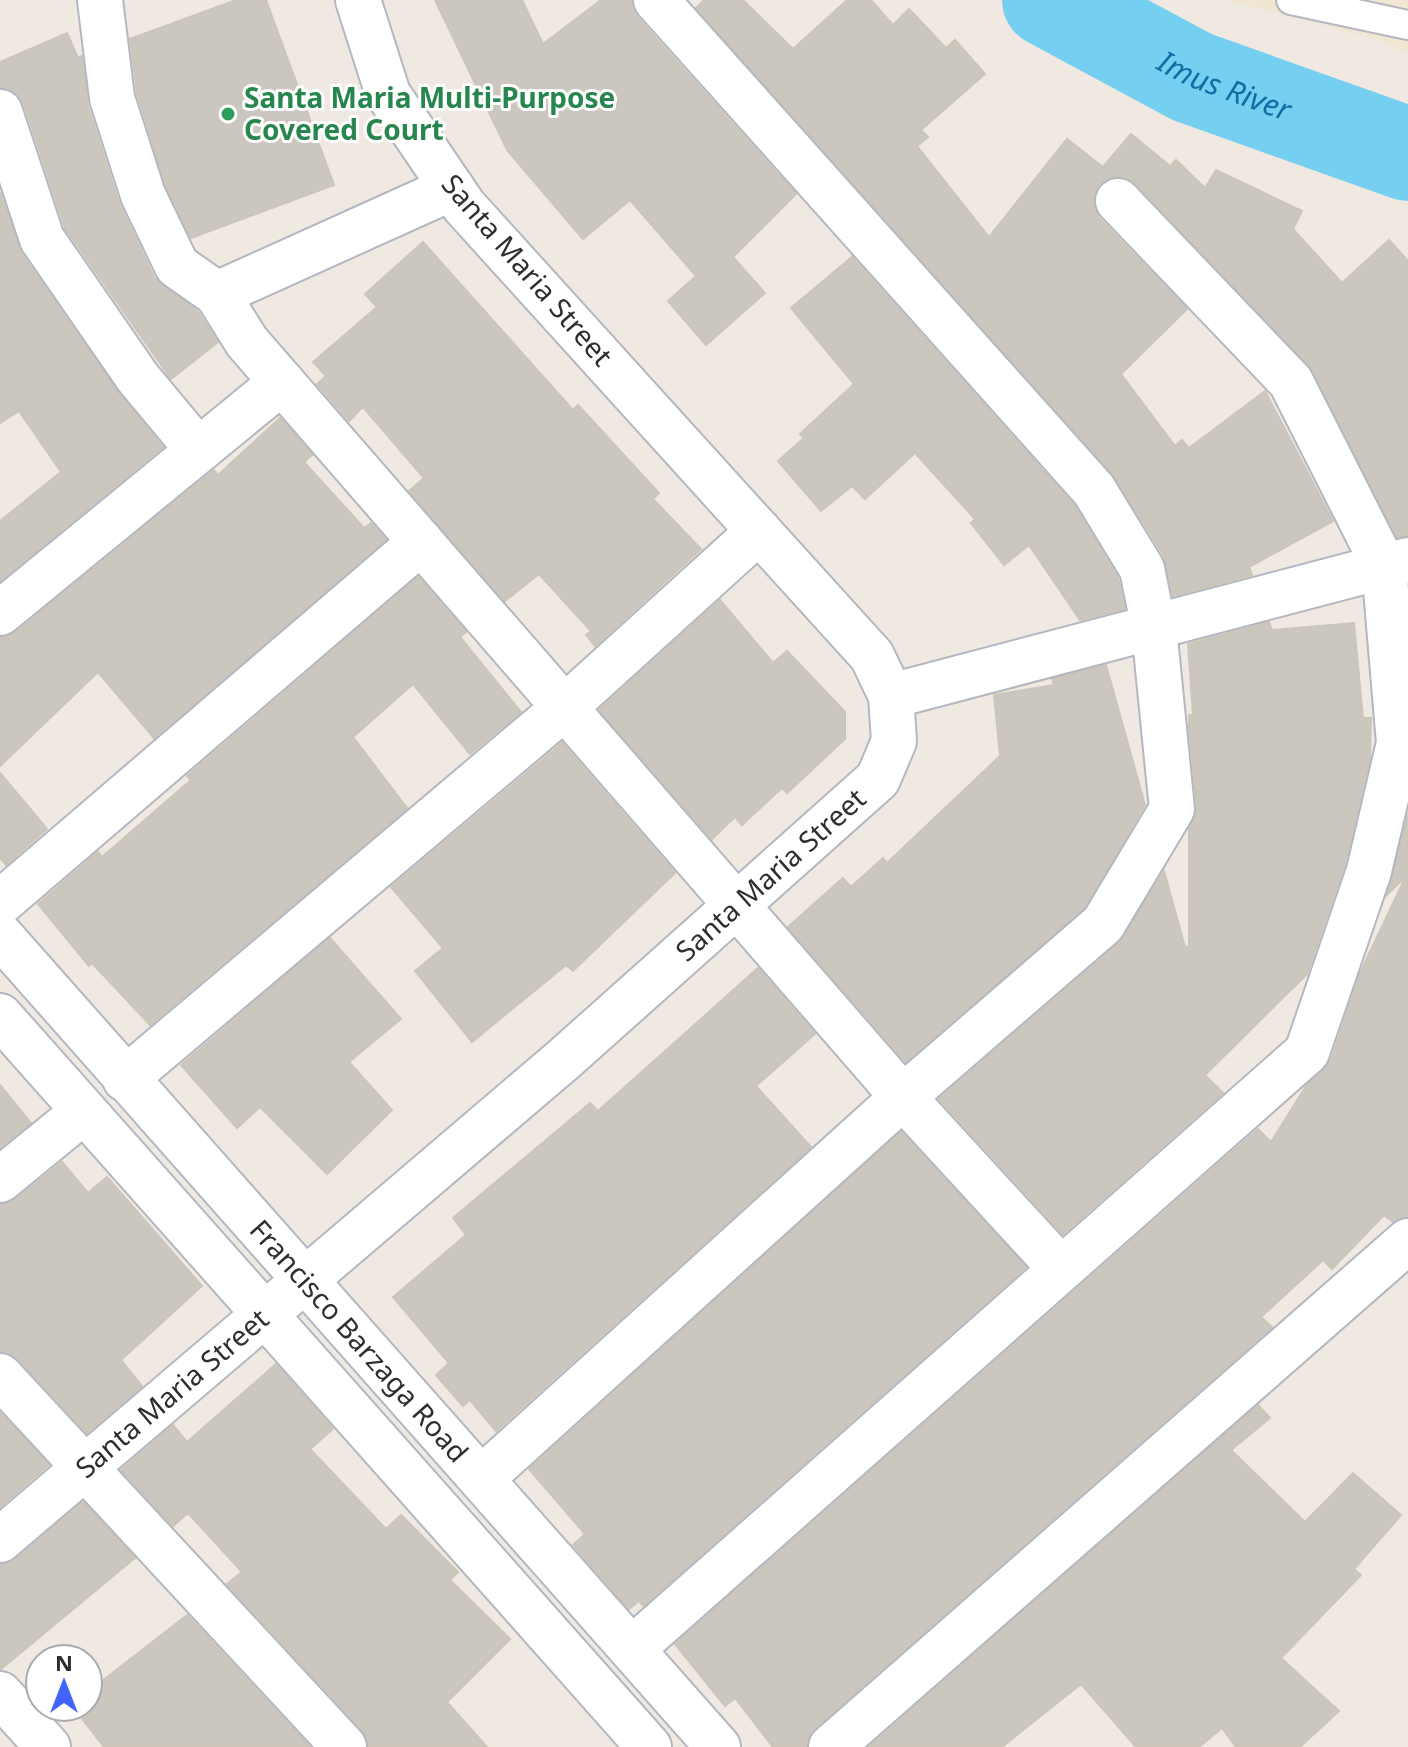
<svg xmlns="http://www.w3.org/2000/svg" width="1408" height="1747" font-family="'Noto Sans',sans-serif">
<style>
.education{fill:#f0e6d1}
.lines{fill:none;stroke-linecap:round;stroke-linejoin:round}
.river{stroke:#75cff0;stroke-width:94}
.building{fill:#cbc7bf;stroke:#cbc5ba;stroke-width:2}
.lane-casing{stroke:#b4b7c1;stroke-width:32}
.street-casing{stroke:#b4b7c1;stroke-width:48}
.secondary-casing{stroke:#b4b7c1;stroke-width:48}
.lane{stroke:#fff;stroke-width:28}
.street{stroke:#fff;stroke-width:44}
.secondary{stroke:#fff;stroke-width:44}
.leisure-dot{fill:#2e9e5b;stroke:#fff;stroke-width:3}
.labels{text-anchor:middle;stroke-width:6;stroke-linejoin:round;paint-order:stroke}
.leisure-label{font-size:28px;font-weight:bold;fill:#27864d;stroke:#fff;text-anchor:start}
.street-label{font-size:28px;fill:#2e2e2e;stroke:#fff}
.water-label{font-size:30px;font-style:italic;fill:#0d6fa3;stroke:#fff}
</style>
<rect width="100%" height="100%" fill="#efe9e1"/>
<polygon class="education" points="1225,0 1408,0 1408,52 1373,38"/>
<g class="lines">
<path class="river" id="s1" d="M 1049,0 L 1192,77 L 1408,154"/>
</g>
<g class="building">
<polygon points="236,0 266,0 334,185 191,238 166,186 137,93 130,39"/>
<polygon points="435,0 522,0 543,44 601,0 632,0 637,17 796,194 733,257 765,293 706,345 668,301 696,276 630,200 583,239 507,150"/>
<polygon points="704,0 743,0 793,49 847,0 871,0 893,25 909,9 946,48 955,40 985,74 921,130 928,137 917,146 989,237 1067,139 1103,167 1131,134 1170,166 1176,160 1205,188 1216,170 1302,211 1293,229 1342,283 1389,240 1408,261 1408,536 1397,537 1309,365 1136,184 1124,177 1111,177 1100,184 1094,195 1094,206 1099,218 1187,309 1121,374 1175,446 1182,440 1189,448 1265,391 1333,521 1249,567 1252,575 1173,596 1164,556 1113,474 696,8"/>
<polygon points="67,33 78,58 82,56 88,106 119,203 154,277 198,312 218,342 171,379 65,228 24,104 16,93 0,88 0,62"/>
<polygon points="0,192 21,253 118,392 163,447 0,581 0,521 61,472 19,411 0,423"/>
<polygon points="423,242 573,410 578,405 659,493 653,499 701,549 595,646 586,635 591,631 539,574 505,601 409,491 424,478 363,407 349,421 317,384 326,376 313,362 377,307 365,294"/>
<polygon points="852,257 1074,505 1118,578 1125,609 1080,620 1029,545 1004,565 971,523 975,519 915,453 865,499 852,486 821,511 778,461 804,438 800,434 854,384 791,308"/>
<polygon points="280,418 312,455 304,462 364,528 371,523 386,540 154,738 98,672 0,766 0,637 16,632 214,470 218,475"/>
<polygon points="418,577 466,632 460,637 521,712 470,754 413,684 353,737 407,808 150,1025 92,963 89,966 38,904 98,852 102,857 191,780 187,776"/>
<polygon points="720,600 773,663 787,651 845,712 845,739 787,793 782,788 742,825 735,817 712,839 599,710"/>
<polygon points="1269,622 1272,630 1354,623 1363,718 1371,718 1370,758 1345,864 1307,974 1205,1075 1223,1093 1063,1234 939,1099 1119,943 1164,871 1185,947 1189,947 1189,829 1197,807 1189,727 1189,715 1193,715 1188,644"/>
<polygon points="1106,665 1145,805 1084,908 906,1062 788,927 843,878 851,887 883,858 887,863 1000,756 994,695 1054,685 1052,679"/>
<polygon points="562,743 675,873 573,971 566,965 472,1042 415,971 443,948 391,887"/>
<polygon points="0,773 47,829 6,865 0,858"/>
<polygon points="1408,814 1408,1217 1393,1222 1384,1215 1332,1269 1323,1260 1261,1317 1272,1327 815,1728 807,1747 773,1747 735,1698 725,1706 675,1644 1258,1129 1271,1142 1306,1086 1331,1060 1361,971 1406,876 1387,895"/>
<polygon points="330,938 401,1019 349,1062 392,1110 327,1174 260,1107 237,1128 181,1065"/>
<polygon points="758,968 815,1034 756,1086 811,1147 496,1431 470,1400 463,1406 436,1375 449,1363 393,1297 466,1235 453,1218 590,1103 598,1111"/>
<polygon points="0,1085 31,1123 0,1148"/>
<polygon points="901,1132 1026,1267 643,1606 639,1601 629,1609 573,1545 585,1534 529,1469"/>
<polygon points="62,1162 88,1193 107,1177 202,1286 121,1360 142,1386 87,1433 18,1359 0,1352 0,1204 16,1199"/>
<polygon points="276,1364 333,1429 310,1449 386,1529 401,1515 458,1572 450,1580 510,1639 447,1702 487,1747 368,1747 362,1730 227,1584 242,1572 188,1513 173,1526 121,1470 173,1425 187,1442"/>
<polygon points="1258,1405 1270,1418 1231,1450 1305,1522 1353,1473 1401,1515 1354,1569 1361,1575 1281,1658 1339,1711 1300,1747 1236,1747 1222,1728 1199,1747 1136,1747 1081,1684 1002,1747 869,1747"/>
<polygon points="0,1413 49,1465 0,1507"/>
<polygon points="83,1502 135,1558 0,1670 0,1564 16,1559"/>
<polygon points="187,1615 310,1747 104,1747 73,1707 88,1707 88,1692"/>
</g>
<g class="lines">
<g class="lane-casing">
<polyline id="lane" points="1291,0 1408,25"/>
</g>
<g class="street-casing">
<g id="street">
<polyline points="100,0 112,98 143,195 177,266 217,294 247,342 903,1097 1061,1269"/>
<polyline points="0,112 42,239 138,378 198,450"/>
<polyline points="217,294 452,188"/>
<polyline points="0,613 282,382"/>
<polyline points="891,696 1408,560"/>
<polyline points="0,903 421,542"/>
<polyline points="125,1079 564,708 759,531"/>
<polyline points="0,1180 83,1112"/>
<polyline points="0,1376 344,1747"/>
<polyline points="482,1478 903,1097 1103,924 1172,809 1154,628 1142,569 1094,490 656,0"/>
<path id="s2" d="M 0,1540 L 563,1060 L 878,779 L 894,741 L 891,696 L 872,656 L 464,206 L 388,94 L 358,0"/>
<polyline points="632,1649 1307,1052 1369,871 1399,743 1384,566 1291,382 1118,201"/>
<polyline points="0,1694 48,1747"/>
<polyline points="831,1747 1408,1241"/>
</g>
</g>
<g class="secondary-casing">
<g id="secondary">
<path id="s3" d="M 0,935 L 718,1747"/>
<polyline points="0,1016 649,1747"/>
</g>
</g>
<use href="#lane" class="lane"/>
<use href="#street" class="street"/>
<use href="#secondary" class="secondary"/>
</g>
<circle class="leisure-dot" cx="228" cy="114" r="8"/>
<g class="labels">
<g class="leisure-label">
<text x="244" y="108">Santa Maria Multi-Purpose<tspan x="244" dy="32">Covered Court</tspan></text>
</g>
<g class="street-label">
<text transform="translate(527 270) rotate(49)" y="10">Santa Maria Street</text>
<text dy="10" stroke="none"><textPath href="#s2" startOffset="1018">Santa Maria Street</textPath></text>
<text dy="10" stroke="none"><textPath href="#s3" startOffset="542">Francisco Barzaga Road</textPath></text>
<text dy="10" stroke="none"><textPath href="#s2" startOffset="226">Santa Maria Street</textPath></text>
</g>
<g class="water-label">
<text dy="10" stroke="none"><textPath href="#s1" startOffset="196">Imus River</textPath></text>
</g>
</g>
<g transform="translate(64 1683)"><circle r="38" fill="#ffffff" stroke="#ababab" stroke-width="2"/>
<path d="M0-6L14 30L0 20L-14 30Z" fill="#4264fb"/>
<text y="-12" font-size="22" font-weight="bold" text-anchor="middle" fill="#2e2e2e">N</text>
</g>
</svg>
